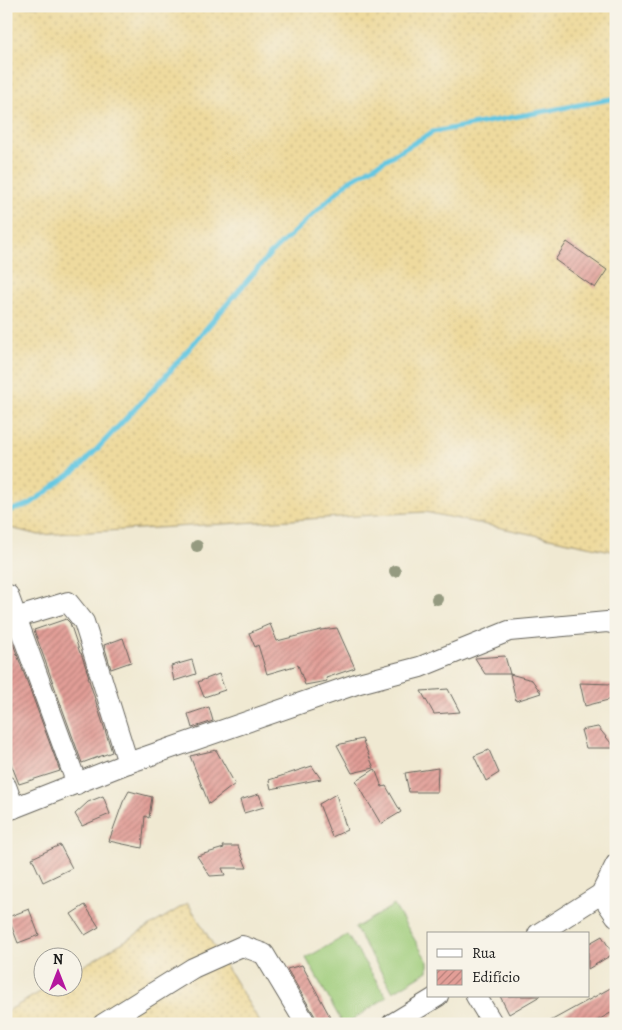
<svg xmlns="http://www.w3.org/2000/svg" width="622" height="1030" font-family="Alegreya,serif">
<style>
.sand{fill:url(#sand-dots);stroke:#857b5d}
.garden{fill:#9ecc79;stroke:#5d744a}
.lines{fill:none;stroke-linecap:round;stroke-linejoin:round}
.stream{stroke:#64c7e2;stroke-width:5}
.building{fill:url(#building-hatch)}
.minor-casing{stroke:#66645c;stroke-width:22}
.minor{stroke:#fff;stroke-width:20}
.tree{fill:#959a80}
</style>
<defs>
<pattern id="sand-dots" width="8" height="8" patternUnits="userSpaceOnUse" patternTransform="scale(1.25)"><rect width="8" height="8" fill="#eeda9e"/><path d="M2 2h.1M6 6h.1" fill="none" stroke="#ccba88" stroke-width="1.8" stroke-linecap="round"/></pattern>
<pattern id="building-hatch" width="6" height="6" patternUnits="userSpaceOnUse" patternTransform="scale(1.25)"><rect width="6" height="6" fill="#e29e97"/><path d="M-1 1l2-2M0 6l6-6M5 7l2-2" fill="none" stroke="#b6807a"/></pattern>
</defs>
<rect width="100%" height="100%" fill="#f7f3e8"/>
<filter id="ink" filterUnits="userSpaceOnUse"><feTurbulence type="fractalNoise" baseFrequency=".02" numOctaves="2"/><feDisplacementMap in="SourceGraphic" scale="10" xChannelSelector="R" yChannelSelector="G"/><feConvolveMatrix kernelMatrix="1 2 1 2 8 2 1 2 1" color-interpolation-filters="sRGB"/></filter>
<filter id="wash" filterUnits="userSpaceOnUse"><feTurbulence type="fractalNoise" baseFrequency=".0096" numOctaves="4" result="noise"/><feDisplacementMap in="SourceGraphic" scale="20" xChannelSelector="R" yChannelSelector="G"/><feGaussianBlur stdDeviation="1.12" result="paint"/><feColorMatrix in="noise" values="0 0 0 0 0 0 0 0 0 0 0 0 0 0 0 0 0 1.4 0 .05"/><feComposite in="paint" operator="in"/></filter>
<g filter="url(#wash)">
<rect width="100%" height="100%" fill="#f0e9d2"/>
<g class="sand">
<polygon points="6,6 616,6 616,552 425,512 39,535 6,527"/>
<polygon points="188,903 261,1024 6,1024 6,1012 47,988 72,988 73,972"/>
</g>
<g class="garden">
<polygon points="394,905 428,962 428,971 393,992 355,928"/>
<polygon points="347,935 387,997 346,1024 343,1024 306,958"/>
</g>
<g class="lines">
<polyline class="stream" points="6,512 30,504 81,466 163,379 270,254 349,181 433,132 616,98"/>
</g>
<g id="blocks">
<g class="building">
<polygon points="567,242 607,270 595,288 555,260"/>
<polygon points="66,619 70,623 80,653 81,653 89,677 88,677 112,752 82,763 34,630"/>
<polygon points="270,624 277,641 321,630 337,628 355,668 326,678 327,681 305,685 298,665 267,674 258,645 255,647 249,633"/>
<polygon points="11,638 60,771 19,784 6,751 6,640"/>
<polygon points="123,638 131,662 111,669 104,645"/>
<polygon points="505,656 510,674 485,674 475,658"/>
<polygon points="192,660 196,674 174,681 171,666"/>
<polygon points="219,674 225,690 204,697 198,682"/>
<polygon points="510,674 532,680 541,693 516,701"/>
<polygon points="580,683 612,684 616,698 585,706"/>
<polygon points="448,689 460,712 434,714 421,691"/>
<polygon points="209,707 213,721 192,728 188,714"/>
<polygon points="598,727 615,748 586,748 581,730"/>
<polygon points="362,739 374,768 352,773 337,745"/>
<polygon points="216,750 235,784 209,804 190,756"/>
<polygon points="489,750 499,773 486,781 474,756"/>
<polygon points="312,766 321,779 271,789 269,780"/>
<polygon points="438,768 437,792 409,792 405,773"/>
<polygon points="375,769 382,787 386,786 401,812 381,824 356,781"/>
<polygon points="129,791 152,797 149,818 145,816 142,848 109,841 123,802"/>
<polygon points="259,794 264,807 244,813 240,800"/>
<polygon points="336,794 347,830 332,837 319,804"/>
<polygon points="103,796 110,814 82,826 75,814 88,802"/>
<polygon points="60,845 72,868 43,882 32,858"/>
<polygon points="223,846 238,846 247,868 222,868 225,875 210,876 197,856 224,848"/>
<polygon points="85,905 99,927 85,935 71,914"/>
<polygon points="29,909 39,935 18,943 8,917"/>
<polygon points="602,936 613,954 588,969 588,944"/>
<polygon points="302,965 334,1024 318,1024 316,1018 287,969"/>
<polygon points="616,985 616,1010 591,1024 545,1024"/>
<polygon points="500,996 540,996 509,1014"/>
</g>
</g>
</g>
<g filter="url(#ink)">
<use href="#blocks" fill-opacity="0" stroke="#66645c" stroke-width="1"/>
<g class="lines">
<g class="minor-casing">
<g id="minor">
<polyline points="6,595 8,595 77,784"/>
<polyline points="15,618 68,602 84,622 128,763"/>
<polyline points="6,786 14,808"/>
<polyline points="6,811 128,763 359,683 420,667 509,631 607,622 616,624"/>
<polyline points="601,894 616,916"/>
<polyline points="538,934 601,894 616,864"/>
<polyline points="476,996 493,1024"/>
<polyline points="103,1024 193,968 242,946 264,954 306,1024"/>
<polyline points="392,1024 438,996"/>
</g>
</g>
<use href="#minor" class="minor"/>
</g>
<g class="tree">
<circle cx="197" cy="546" r="6"/>
<circle cx="395" cy="571" r="6"/>
<circle cx="437" cy="599" r="6"/>
</g>
</g>
<rect width="622" height="1030" fill="none" stroke="#f7f3e8" stroke-width="25"/>
<rect x="427" y="932" width="162" height="65" fill="#f7f3e8" stroke="#9f9d96"/>
<rect x="437" y="949" width="25" height="8" fill="#ffffff" stroke="#9f9d96"/>
<text x="472" y="958" font-size="15" fill="#1c1c1c">Rua</text>
<rect x="437" y="970" width="25" height="15" fill="url(#building-hatch)" stroke="#9f9d96"/>
<text x="472" y="982" font-size="15" fill="#1c1c1c">Edifício</text>
<g transform="translate(58 972)"><circle r="24" fill="#f7f3e8" stroke="#9f9d96"/>
<path d="M0-4L9 19L0 12L-9 19Z" fill="#b5179e"/>
<text y="-8" font-size="14" font-weight="bold" text-anchor="middle" fill="#1c1c1c">N</text>
</g>
</svg>
